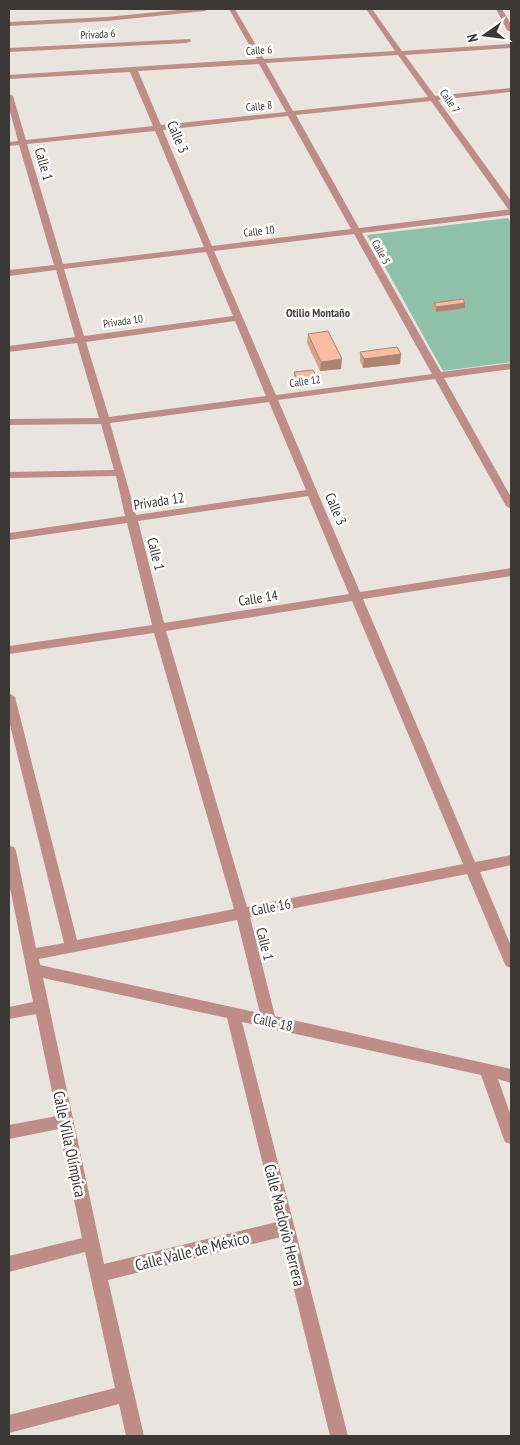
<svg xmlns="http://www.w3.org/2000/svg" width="520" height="1445" font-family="'PT Sans Narrow',sans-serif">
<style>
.green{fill:#8fc0a8}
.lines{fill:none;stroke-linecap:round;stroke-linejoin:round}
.minor{fill:#bf8d88;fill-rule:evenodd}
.wall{fill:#d4a28a}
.shaded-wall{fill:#ad8471}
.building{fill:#f7bca1;stroke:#ad8471}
.labels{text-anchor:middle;stroke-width:5;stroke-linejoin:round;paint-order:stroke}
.far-street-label{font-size:11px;fill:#3b3836;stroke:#fff}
.far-neighbourhood-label{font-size:12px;font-weight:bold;fill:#48443f;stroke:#fff}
.street-label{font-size:14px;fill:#3b3836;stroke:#fff}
.near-street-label{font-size:16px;fill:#3b3836;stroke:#fff}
</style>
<rect width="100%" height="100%" fill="#eae4de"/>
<polygon class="green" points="508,218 511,224 511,362 443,371 367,235"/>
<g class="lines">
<g class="minor">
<polygon points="187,9 208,9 205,11 107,21 9,26 9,22 107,17"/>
<path d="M 229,9 L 235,9 L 264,59 L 395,51 L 366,9 L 372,9 L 402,51 L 511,44 L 511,48 L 405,55 L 435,96 L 511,88 L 511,92 L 438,100 L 511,201 L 511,215 L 362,233 L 441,372 L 511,363 L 511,369 L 444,378 L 511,497 L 511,509 L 506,506 L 435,379 L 278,400 L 360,592 L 511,568 L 511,576 L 363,599 L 475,862 L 511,855 L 511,865 L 480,872 L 511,946 L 511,968 L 506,966 L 504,962 L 467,874 L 250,917 L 275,1016 L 511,1069 L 511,1083 L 498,1079 L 511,1116 L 511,1144 L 505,1142 L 503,1137 L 481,1075 L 242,1022 L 348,1436 L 330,1436 L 281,1237 L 108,1280 L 144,1436 L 126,1436 L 119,1404 L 9,1433 L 9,1415 L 115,1388 L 85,1252 L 9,1272 L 9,1256 L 82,1238 L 59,1129 L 9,1139 L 9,1125 L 57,1116 L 36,1014 L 9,1019 L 9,1007 L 33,1002 L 9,883 L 9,846 L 14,847 L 16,851 L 36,948 L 64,943 L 9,721 L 9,693 L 15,697 L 77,940 L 234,909 L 154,633 L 9,654 L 9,646 L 152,625 L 127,523 L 9,540 L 9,533 L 125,516 L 116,476 L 9,478 L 9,472 L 114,470 L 101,424 L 9,425 L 9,419 L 99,418 L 77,343 L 9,352 L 9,346 L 75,337 L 56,270 L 9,276 L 9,270 L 54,265 L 19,145 L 9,146 L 9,142 L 18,141 L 9,108 L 9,94 L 13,96 L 26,140 L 153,126 L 130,72 L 9,79 L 9,75 L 257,59 ZM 398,55 L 428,97 L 293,111 L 266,63 ZM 259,64 L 286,112 L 161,125 L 138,71 ZM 431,101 L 508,209 L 511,209 L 359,228 L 296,115 ZM 288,116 L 351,229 L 212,246 L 163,130 ZM 155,131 L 204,247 L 63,264 L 27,144 ZM 354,234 L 432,374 L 276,395 L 214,251 ZM 206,252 L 233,316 L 84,336 L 64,269 ZM 235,321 L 266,396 L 109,417 L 86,342 ZM 269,402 L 306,490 L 136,515 L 110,423 ZM 308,496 L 349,594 L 164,623 L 138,521 ZM 352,601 L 463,864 L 247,907 L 166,631 ZM 237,920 L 260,1013 L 40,965 L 39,959 ZM 43,978 L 227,1018 L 277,1222 L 104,1264 Z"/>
<polygon points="496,9 502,9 511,24 511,32 507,30"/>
<polygon points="190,39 191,41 187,43 9,52 9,48"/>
</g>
</g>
<g class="wall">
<polygon points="434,303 465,303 465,308 436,312 433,308"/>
<polygon points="308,334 341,369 320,371 307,343"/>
<polygon points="360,352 401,354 400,364 363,368 360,361"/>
<polygon points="294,372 317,384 299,387 294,377"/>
</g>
<g class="shaded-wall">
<polygon points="465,303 465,308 436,312 436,307"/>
<polygon points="401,354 400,364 363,368 364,359"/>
<polygon points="342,359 341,369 320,371 321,362"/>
<polygon points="318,379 317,384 299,387 299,382"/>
</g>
<g class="building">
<polygon points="463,299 465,303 436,307 434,303"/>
<polygon points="328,331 342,359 321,362 308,334"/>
<polygon points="397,347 401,354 364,359 360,352"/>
<polygon points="313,370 318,379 299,382 294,372"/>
</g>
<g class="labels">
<g class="far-street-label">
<text transform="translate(98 34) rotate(-3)" y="4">Privada 6</text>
<text transform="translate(259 50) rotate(-4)" y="4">Calle 6</text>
<text transform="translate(450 101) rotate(55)" y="4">Calle 7</text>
<text transform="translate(259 106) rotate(-6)" y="4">Calle 8</text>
<text transform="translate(259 231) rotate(-7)" y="4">Calle 10</text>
<text transform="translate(381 252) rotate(61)" y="4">Calle 5</text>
<text transform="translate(123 321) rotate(-8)" y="4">Privada 10</text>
<text transform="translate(305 381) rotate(-8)" y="4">Calle 12</text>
</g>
<g class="far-neighbourhood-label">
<text x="318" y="317">Otilio Montaño</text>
</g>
<g class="street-label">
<text transform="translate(178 137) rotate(67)" y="5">Calle 3</text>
<text transform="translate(44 164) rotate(74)" y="5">Calle 1</text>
<text transform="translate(159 501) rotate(-9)" y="5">Privada 12</text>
<text transform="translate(336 509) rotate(67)" y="5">Calle 3</text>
<text transform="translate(156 554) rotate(76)" y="5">Calle 1</text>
<text transform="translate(258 598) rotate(-9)" y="5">Calle 14</text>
<text transform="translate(271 907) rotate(-11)" y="5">Calle 16</text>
<text transform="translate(265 944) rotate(76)" y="5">Calle 1</text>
<text transform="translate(273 1022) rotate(12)" y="5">Calle 18</text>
</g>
<g class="near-street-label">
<text transform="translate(70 1144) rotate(78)" y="6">Calle Villa Olímpica</text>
<text transform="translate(285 1225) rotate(76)" y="6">Calle Maclovio Herrera</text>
<text transform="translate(192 1251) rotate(-14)" y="6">Calle Valle de México</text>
</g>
</g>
<rect width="520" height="1445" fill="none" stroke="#3b3836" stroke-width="20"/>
<g transform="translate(485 35) rotate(256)" stroke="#ffffff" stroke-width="4" paint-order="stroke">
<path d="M0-4L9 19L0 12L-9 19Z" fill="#3b3836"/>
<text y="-8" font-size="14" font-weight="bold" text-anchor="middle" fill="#3b3836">N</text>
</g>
</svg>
